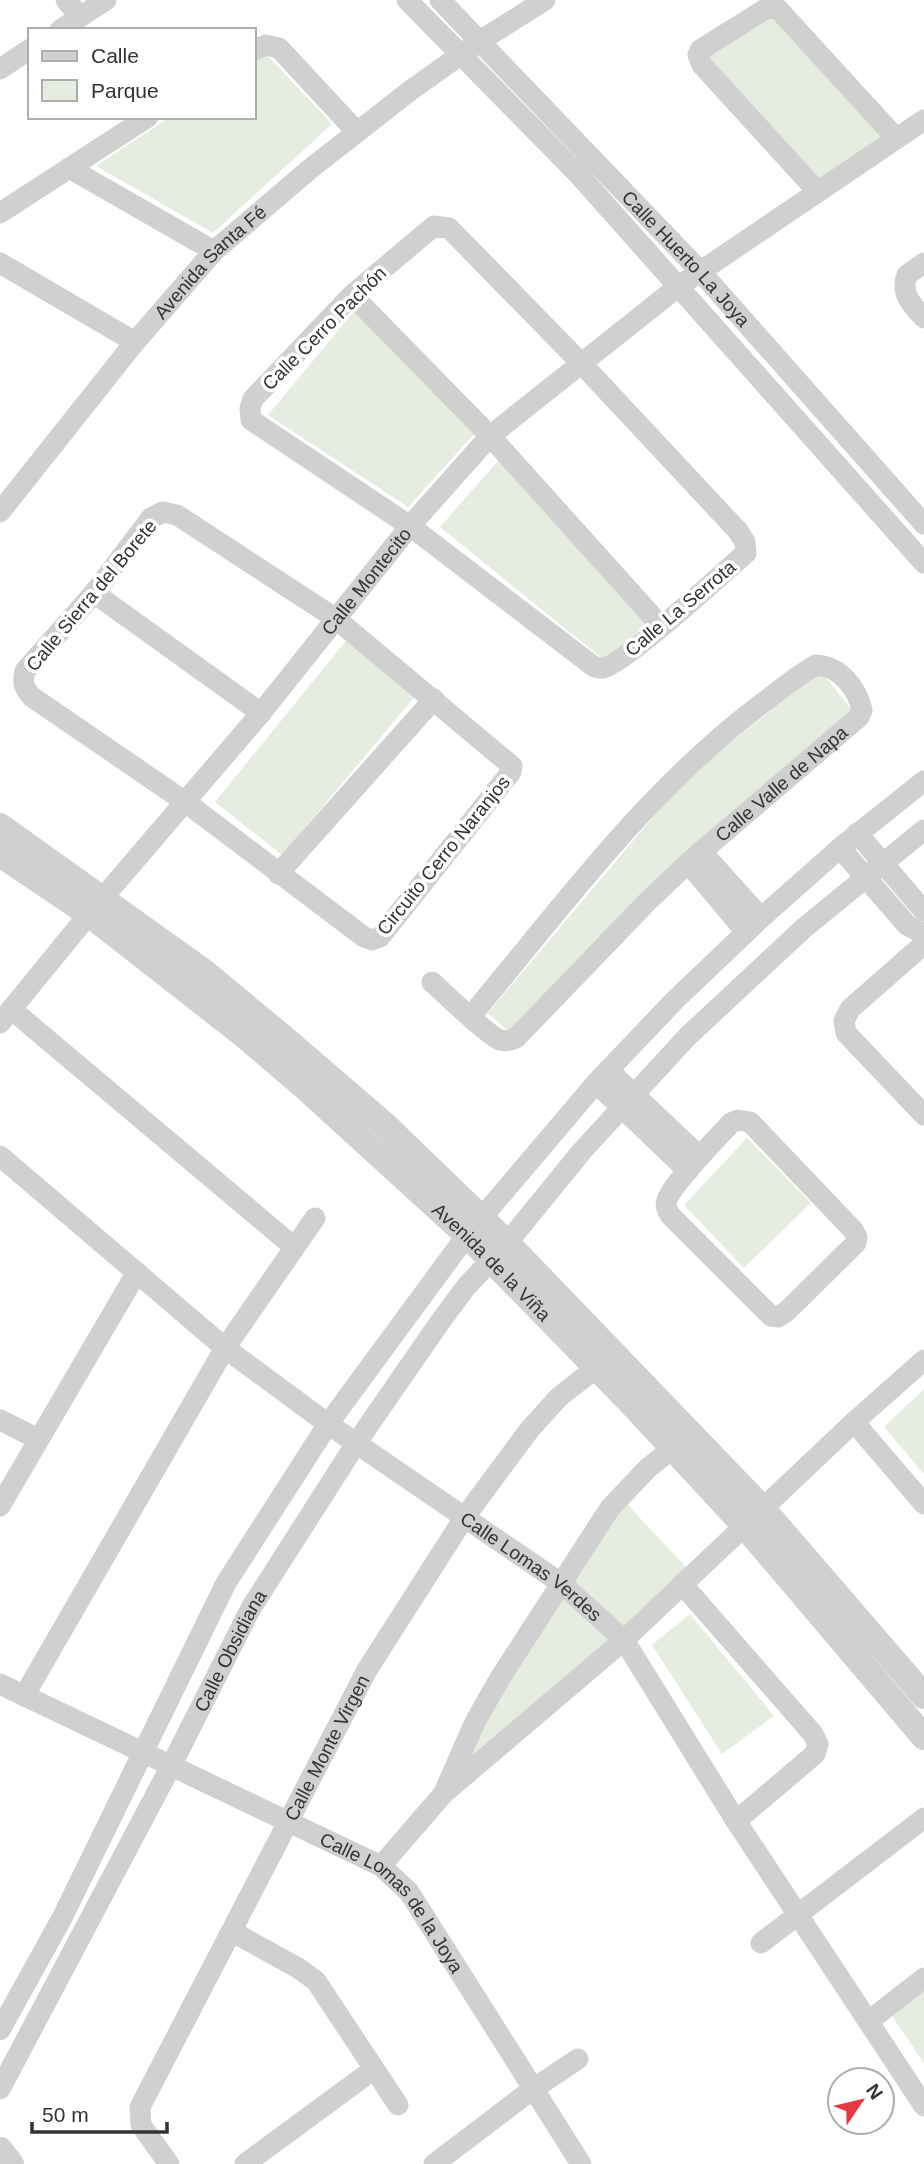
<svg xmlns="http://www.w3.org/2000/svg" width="924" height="2164" font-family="Helvetica,sans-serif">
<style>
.green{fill:#e6ecdf}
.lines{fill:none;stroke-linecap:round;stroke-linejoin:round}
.minor{stroke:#d0d0d0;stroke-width:21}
.tertiary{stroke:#d0d0d0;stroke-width:26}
.labels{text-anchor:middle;stroke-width:7;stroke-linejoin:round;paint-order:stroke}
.street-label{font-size:19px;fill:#333;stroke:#fff}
</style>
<rect width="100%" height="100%" fill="#fff"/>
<g class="green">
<polygon points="773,12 890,137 818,182 701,55"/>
<polygon points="266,54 332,124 213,233 96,166 170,117 254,117 254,62"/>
<polygon points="356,309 474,434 408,507 268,415"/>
<polygon points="499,460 650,625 604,660 440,527"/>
<polygon points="349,637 417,694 282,855 215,802"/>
<polygon points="821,671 854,713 509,1032 488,1013 687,777"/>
<polygon points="747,1138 811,1203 744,1268 684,1205"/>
<polygon points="924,1389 924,1474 884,1427"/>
<polygon points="622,1499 689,1570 626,1636 567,1585"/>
<polygon points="562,1591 617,1640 454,1777"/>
<polygon points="690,1614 774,1716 722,1754 652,1645"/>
<polygon points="924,1990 924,2063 892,2016"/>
</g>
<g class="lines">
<g class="minor">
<polyline points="66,0 80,17"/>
<polyline points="407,0 579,175 924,563"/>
<path id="s1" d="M 440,0 L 700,271 L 924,524"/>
<polyline points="60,30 106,0"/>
<polyline points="254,50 266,45 279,48 356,131"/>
<polyline points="0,69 30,49"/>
<polyline points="69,168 214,251"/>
<polyline points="817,191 702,65 698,55 700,50 767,8 778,9 896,138"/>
<polyline points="0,213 148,117"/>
<path d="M 434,226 L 449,228 L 581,363 L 738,531 L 745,542 L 746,553 C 725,571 622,666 603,668 C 601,669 595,667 593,666 L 410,526 L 251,420 L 250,408 L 253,399 L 352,295 Z"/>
<polyline points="0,263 135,342"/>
<path d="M 924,263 L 907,275 C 900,294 912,305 924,318"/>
<polyline points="352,295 490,436 661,626"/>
<path id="s2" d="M 0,512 L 135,342 L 214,251 L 310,169 L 411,90 L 480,41 L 545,0"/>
<path d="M 163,512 L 177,515 L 335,618 L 512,766 L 511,772 L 380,937 L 372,940 L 364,937 L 184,801 L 32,697 C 24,688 22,683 25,671 L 94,593 L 151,518 Z"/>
<polyline points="94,593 261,713"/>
<polyline points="857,833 924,911"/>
<polyline points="840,848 907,925 924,934"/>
<polyline points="701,851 761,918"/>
<polyline points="688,863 746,932"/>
<polyline points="278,874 434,699"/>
<polyline points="924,944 850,1009 844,1021 846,1033 924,1115"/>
<path id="s3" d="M 432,982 C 446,995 486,1034 500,1040 C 506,1042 511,1040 516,1038 L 647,902 L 688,863 L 859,717 L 862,710 C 857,688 840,666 816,665 C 796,676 778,692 760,705 C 646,791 561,908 471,1016"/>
<polyline points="11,1009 294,1247"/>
<path id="s4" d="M 0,1023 L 89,914 L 261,713 L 410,526 L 490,436 L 679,286 L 924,120"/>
<polyline points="608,1070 700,1157"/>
<polyline points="596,1083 688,1171"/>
<path d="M 738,1120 L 750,1122 L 853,1230 L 857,1237 L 856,1243 L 787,1311 L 778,1317 L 771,1316 L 670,1215 C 667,1210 665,1206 667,1200 C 672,1184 717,1138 731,1123 Z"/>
<path id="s5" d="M 0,1156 L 225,1348 L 328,1424 L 562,1584 L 624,1640 L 736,1821 L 924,2106"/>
<polyline points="0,1420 38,1439"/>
<polyline points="854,1422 924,1504"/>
<polyline points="0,1506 137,1272"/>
<polyline points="682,1584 813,1734 818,1744 815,1754 736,1821"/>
<path id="s6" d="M 0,1684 L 381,1866 L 409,1892 L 581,2164"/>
<polyline points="24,1696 225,1348 315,1218"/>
<polyline points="446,1788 475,1722 500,1678 610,1508 648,1468 672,1449"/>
<polyline points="381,1866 444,1793 624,1640 854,1422 924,1360"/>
<polyline points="233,1932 298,1968 316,1981 398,2105"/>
<polyline points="761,1943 924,1818"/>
<polyline points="869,2021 924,1978"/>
<polyline points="0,2030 62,1918 226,1583 328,1424 467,1235 596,1083 675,1000 761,918 840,848 924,781"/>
<path id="s7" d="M 0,2089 L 171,1766 L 251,1608 L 357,1442 L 440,1322 L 466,1287 L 507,1243 L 582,1151 L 688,1036 L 804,928 L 924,830"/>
<path id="s8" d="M 169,2164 L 141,2125 L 140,2107 L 367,1670 L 464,1518 L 530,1429 L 559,1397 L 596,1368"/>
<polyline points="245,2164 374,2069"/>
<polyline points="434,2164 533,2089 578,2059"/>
</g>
<g class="tertiary">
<polyline points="0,826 203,971 285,1039 385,1125 507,1243 762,1508 924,1696"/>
<path id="s9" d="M 0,854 L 89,914 L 245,1036 L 299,1082 L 467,1235 L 631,1403 L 744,1525 L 924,1737"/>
<polyline points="0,2150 11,2164"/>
</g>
</g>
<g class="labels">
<g class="street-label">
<text dy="7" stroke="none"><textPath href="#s1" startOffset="357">Calle Huerto La Joya</textPath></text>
<text dy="7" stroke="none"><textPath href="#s2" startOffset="327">Avenida Santa Fé</textPath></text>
<text transform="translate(324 328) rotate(-45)" y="7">Calle Cerro Pachón</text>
<text dy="7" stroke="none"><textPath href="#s4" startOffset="574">Calle Montecito</textPath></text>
<text transform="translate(91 595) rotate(-50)" y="7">Calle Sierra del Borete</text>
<text transform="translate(680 608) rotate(-40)" y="7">Calle La Serrota</text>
<text dy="7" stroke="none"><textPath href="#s3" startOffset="474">Calle Valle de Napa</textPath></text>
<text transform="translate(443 855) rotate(-51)" y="7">Circuito Cerro Naranjos</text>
<text dy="7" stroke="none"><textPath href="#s9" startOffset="640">Avenida de la Viña</textPath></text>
<text dy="7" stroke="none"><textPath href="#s5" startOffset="672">Calle Lomas Verdes</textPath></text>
<text dy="7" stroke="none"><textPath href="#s7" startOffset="495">Calle Obsidiana</textPath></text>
<text dy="7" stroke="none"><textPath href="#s8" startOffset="471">Calle Monte Virgen</textPath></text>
<text dy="7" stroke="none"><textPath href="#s6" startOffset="455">Calle Lomas de la Joya</textPath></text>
</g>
</g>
<rect x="28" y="28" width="228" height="91" fill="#ffffff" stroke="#adadad" stroke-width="2"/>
<rect x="42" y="51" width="35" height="10" fill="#d0d0d0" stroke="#adadad" stroke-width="2"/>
<text x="91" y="63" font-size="21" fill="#333333">Calle</text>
<rect x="42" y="80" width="35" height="21" fill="#e6ecdf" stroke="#adadad" stroke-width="2"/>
<text x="91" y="98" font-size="21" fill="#333333">Parque</text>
<g transform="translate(861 2101) rotate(55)"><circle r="33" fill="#ffffff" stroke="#adadad" stroke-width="2"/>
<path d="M0-5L12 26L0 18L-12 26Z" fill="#e63946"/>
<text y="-10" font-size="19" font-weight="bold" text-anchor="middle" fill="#333333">N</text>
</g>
<path d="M32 2122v10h135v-10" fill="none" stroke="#333333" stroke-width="3.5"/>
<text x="42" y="2122" font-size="21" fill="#333333" stroke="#ffffff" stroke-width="5" paint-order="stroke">50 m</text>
</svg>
